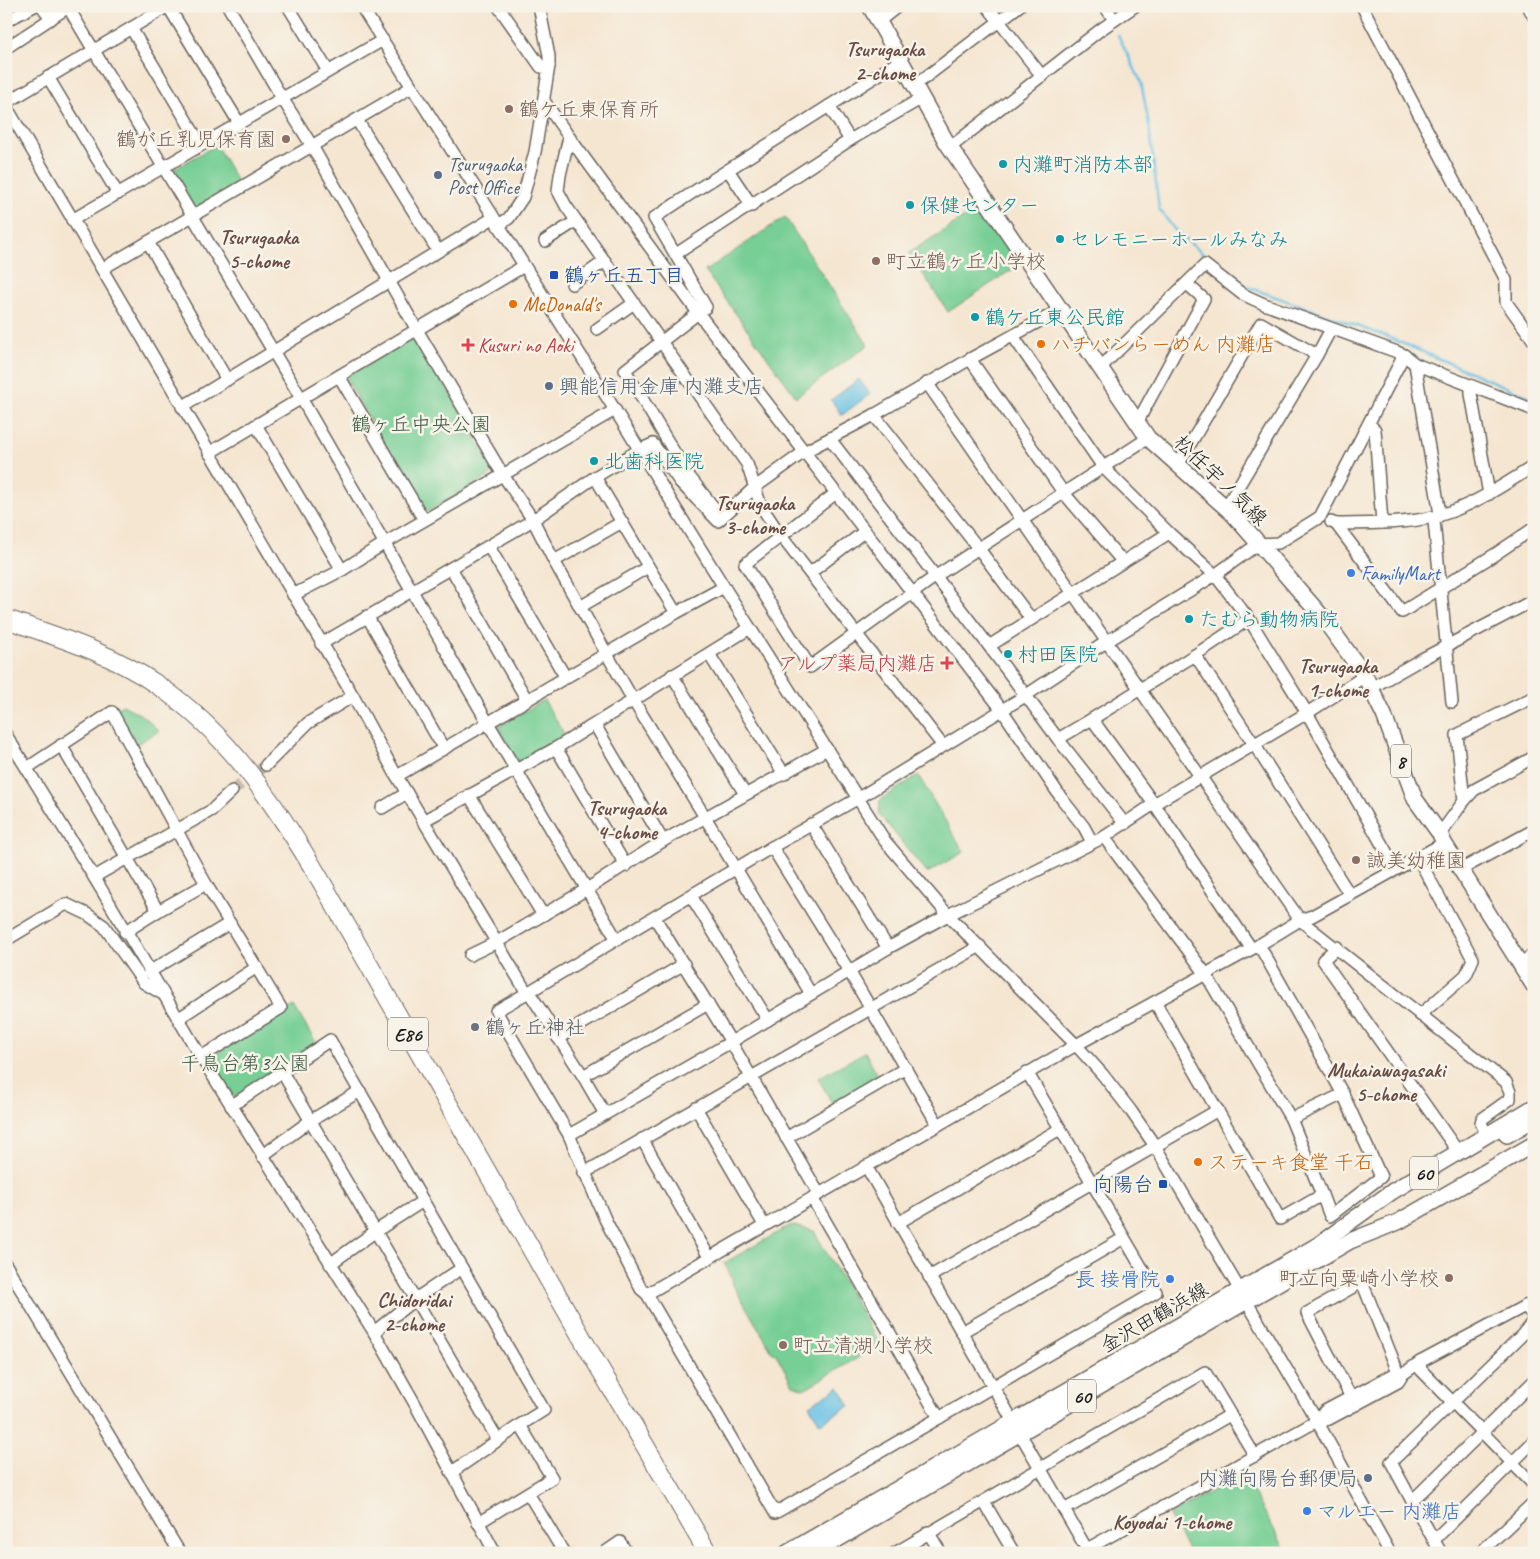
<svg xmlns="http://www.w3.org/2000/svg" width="1540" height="1559" font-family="Caveat,'Klee One',sans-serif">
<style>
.green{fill:#77cf95;stroke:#4a7658}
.water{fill:#67c1e4;stroke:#426e80}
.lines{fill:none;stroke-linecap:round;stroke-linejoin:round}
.stream{stroke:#67c1e4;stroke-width:2.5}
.minor-tunnel{stroke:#cabead;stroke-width:11;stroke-dasharray:11 5.5;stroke-linecap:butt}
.minor-casing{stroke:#68635b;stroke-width:14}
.major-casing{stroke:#68635b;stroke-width:18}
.highway-casing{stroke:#68635b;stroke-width:20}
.minor{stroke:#fff;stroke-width:11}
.major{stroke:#fff;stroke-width:15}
.highway{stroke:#fff;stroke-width:18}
.education-dot{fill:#8d6e63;stroke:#f7f3e8;stroke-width:2}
.culture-dot{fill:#0f9aa8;stroke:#f7f3e8;stroke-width:2}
.service-dot{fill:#5c6f8a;stroke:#f7f3e8;stroke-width:2}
.transit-dot{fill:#1a4fb4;stroke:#f7f3e8;stroke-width:2}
.food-dot{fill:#e8710a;stroke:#f7f3e8;stroke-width:2}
.health-dot{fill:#e0444e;stroke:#f7f3e8;stroke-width:2}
.shop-dot{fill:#3f7fe0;stroke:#f7f3e8;stroke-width:2}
.worship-dot{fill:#6b7280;stroke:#f7f3e8;stroke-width:2}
.labels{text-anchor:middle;stroke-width:5;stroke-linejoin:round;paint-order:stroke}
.shield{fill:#f7f3e8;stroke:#5e5c59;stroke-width:1}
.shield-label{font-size:19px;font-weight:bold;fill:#1c1c1c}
.education-label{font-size:20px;fill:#785e54;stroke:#f7f3e8;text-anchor:start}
.service-label{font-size:20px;fill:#4e5e75;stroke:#f7f3e8;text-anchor:start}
.culture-label{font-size:20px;fill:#0d838f;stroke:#f7f3e8;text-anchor:start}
.transit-label{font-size:20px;fill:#164399;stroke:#f7f3e8;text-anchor:start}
.food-label{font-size:20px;fill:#c56008;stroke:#f7f3e8;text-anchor:start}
.health-label{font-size:20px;fill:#be3a42;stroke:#f7f3e8;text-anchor:start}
.park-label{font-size:20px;fill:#3c5b46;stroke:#f7f3e8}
.street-label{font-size:20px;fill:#1c1c1c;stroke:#f7f3e8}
.shop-label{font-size:20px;fill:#366cbe;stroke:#f7f3e8;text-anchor:start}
.worship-label{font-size:20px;fill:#5b616d;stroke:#f7f3e8;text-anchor:start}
.neighbourhood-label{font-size:21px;font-weight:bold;fill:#694c45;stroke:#f7f3e8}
</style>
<rect width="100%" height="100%" fill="#f7f3e8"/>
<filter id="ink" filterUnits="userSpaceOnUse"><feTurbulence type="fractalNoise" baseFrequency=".02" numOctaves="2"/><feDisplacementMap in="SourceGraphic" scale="10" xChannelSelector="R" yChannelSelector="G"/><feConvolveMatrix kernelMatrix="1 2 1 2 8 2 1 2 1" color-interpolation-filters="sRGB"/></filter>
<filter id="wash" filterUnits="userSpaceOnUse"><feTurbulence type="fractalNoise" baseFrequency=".0096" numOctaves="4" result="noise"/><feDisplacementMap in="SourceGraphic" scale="20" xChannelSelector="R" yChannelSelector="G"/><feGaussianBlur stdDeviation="1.12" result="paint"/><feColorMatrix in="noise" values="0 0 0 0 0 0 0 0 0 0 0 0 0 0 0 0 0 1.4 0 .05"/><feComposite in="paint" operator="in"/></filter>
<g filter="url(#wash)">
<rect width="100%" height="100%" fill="#f5e6d1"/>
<g class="green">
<polygon points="216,145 239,185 194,211 171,171"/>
<polygon points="983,205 1022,263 948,312 909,253"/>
<polygon points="785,217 868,345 796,397 705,271"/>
<polygon points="416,336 496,472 425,513 345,377"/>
<polygon points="544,700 566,737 519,764 498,727"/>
<polygon points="123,705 143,716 159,731 137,744 115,709"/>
<polygon points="918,775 964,852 927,873 879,814 880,800"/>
<polygon points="294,1006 317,1045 235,1098 210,1057"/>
<polygon points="865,1052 880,1079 833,1105 818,1078"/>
<polygon points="791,1225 814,1231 880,1345 804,1389 793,1385 776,1354 773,1353 733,1285 732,1278 724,1263"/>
<polygon points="1243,1473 1287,1553 1190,1553 1169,1516"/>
</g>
<g class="water">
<polygon points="859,379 870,394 842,415 831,400"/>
<polygon points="839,1387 850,1406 820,1423 809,1405"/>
</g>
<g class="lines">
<polyline class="stream" points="1118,35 1141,82 1149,125 1159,209 1175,230 1212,262 1248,287 1385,336 1534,399"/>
</g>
</g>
<g filter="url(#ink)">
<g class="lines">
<polyline class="minor-tunnel" points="232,791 266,765"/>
<g class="minor-casing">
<g id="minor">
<polyline points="42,6 51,19"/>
<polyline points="168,6 239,123"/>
<polyline points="228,6 282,98 312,146 417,330 503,475 533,520 554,561 633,700 705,817 811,994"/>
<polyline points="288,6 328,71"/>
<polyline points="361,6 615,410 724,587 885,841 948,915 1076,1045 1103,1075 1131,1111 1155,1146 1317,1421 1390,1553"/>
<polyline points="498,6 541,67 549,66"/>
<polyline points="987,6 1042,76"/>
<polyline points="1105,6 1114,20"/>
<polyline points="1362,6 1506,280 1506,302 1534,341"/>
<polyline points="1528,6 1534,17"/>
<polyline points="68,7 301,398 488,723 617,940"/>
<polyline points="6,21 34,6"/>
<polyline points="878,22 898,6"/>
<polyline points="131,28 201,145"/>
<polyline points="6,48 70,6"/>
<polyline points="48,77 118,194"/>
<polyline points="914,86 1019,6"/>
<polyline points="544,101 569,137 560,175 558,191 566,206 747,464 761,506 781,536 943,746"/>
<polyline points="6,103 168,6"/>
<polyline points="6,106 353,696 396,775 527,993 496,1011 569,1135 605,1219 641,1289 647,1294 775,1513 1156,1292 1027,1072"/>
<polyline points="829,106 850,140"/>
<polyline points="357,120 438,251"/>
<polyline points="569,137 699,314 1002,710 1062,799 1084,827 1092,842"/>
<polyline points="947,143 957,142 1100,30 1135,6"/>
<polyline points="728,170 752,206"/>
<polyline points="72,220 383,40"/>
<polyline points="498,226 509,218 523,197 535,152 549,66 549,56 539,6"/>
<polyline points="545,241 576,221"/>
<polyline points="148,242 227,380"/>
<polyline points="676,254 850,140 922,98"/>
<polyline points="102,269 412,87"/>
<polyline points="572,284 605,261"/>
<polyline points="597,329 634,303"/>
<polyline points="1013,336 1103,467 1169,533"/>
<polyline points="1317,355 1331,329"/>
<polyline points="970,359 1063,492 1123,562"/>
<polyline points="1415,364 1440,514 1434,521 1452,702"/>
<polyline points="1100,368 1205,265 1242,294 1264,304 1397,352 1404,355 1415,364 1534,410"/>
<polyline points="339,376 424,520"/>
<polyline points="927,383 1300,920 1506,1082 1510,1092 1510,1099 1482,1119 1481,1123 1487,1135"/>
<polyline points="1471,386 1471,394 1489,494"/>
<polyline points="182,407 493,218"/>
<polyline points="874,415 979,549 1031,619"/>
<polyline points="1137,423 1204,299 1187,284"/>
<polyline points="1369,424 1375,430 1382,523"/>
<polyline points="256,425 342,570"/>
<polyline points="830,439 989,646 1169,533 1215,575 1249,619 1307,713 1396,869"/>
<polyline points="209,453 524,266"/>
<polyline points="1178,465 1261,323 1317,355 1226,507"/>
<polyline points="595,477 676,613"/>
<polyline points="836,493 745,564 810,667 936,576 1148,438"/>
<polyline points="715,509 688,475 625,370 706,307 654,218 701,187 900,61"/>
<path d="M 1331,522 L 1336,524 C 1372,523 1415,525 1450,512 C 1480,501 1507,483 1534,466"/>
<polyline points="1336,524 1402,612 1494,555 1534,528"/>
<polyline points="489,547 566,678"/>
<polyline points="554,561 622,522"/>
<polyline points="451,568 527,700"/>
<polyline points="810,573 865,531"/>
<polyline points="293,595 342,570 385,543 615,410"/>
<polyline points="580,607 648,567"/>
<polyline points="367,616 444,749"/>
<polyline points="1249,619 1195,655 1254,744 1350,895"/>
<polyline points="321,644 533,520 595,477 639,450 653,444 680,482 718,521 754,488 804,452 874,415 970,359 1060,310"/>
<polyline points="989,646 1058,739 1125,824"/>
<polyline points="709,654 784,774"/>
<polyline points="1195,655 1092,719 1154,804 1251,948"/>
<polyline points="672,675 745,794"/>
<polyline points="1371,688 1420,660 1534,600"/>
<polyline points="595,725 663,841"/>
<polyline points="6,735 94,877 201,1057 374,1332 415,1404 495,1553"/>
<polyline points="1058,739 1092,719"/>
<polyline points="61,745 158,911"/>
<polyline points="556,748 626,866"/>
<polyline points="266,765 308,723 353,696"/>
<polyline points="27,768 112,712 206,884 281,1008 201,1057"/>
<polyline points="397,776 676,613 724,587"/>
<polyline points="469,795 543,915"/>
<polyline points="1464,801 1457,735 1534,697"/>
<polyline points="382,808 407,793"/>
<polyline points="423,821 556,748 750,628"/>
<polyline points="811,824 888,948"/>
<polyline points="1440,834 1464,801 1474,790 1534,757"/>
<polyline points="1104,837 1205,973 1291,1119 1322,1195 1280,1219 1155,1002"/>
<polyline points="772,847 849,971 938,1125"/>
<polyline points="1418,858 1473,959 1466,975 1420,1015"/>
<polyline points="1460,870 1534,830"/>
<polyline points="94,877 212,810 232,791"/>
<polyline points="691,896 768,1020"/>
<polyline points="655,918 731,1042 819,1194"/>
<polyline points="125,932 158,911 206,884"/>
<polyline points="6,940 66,904 87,914 104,926 144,983 161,993"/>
<polyline points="1259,945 1343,1094 1381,1177 1330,1216 1322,1195"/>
<polyline points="1337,947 1323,960 1454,1146"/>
<polyline points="470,955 497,942 587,889 663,841 827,749"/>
<polyline points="1519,964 1534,954"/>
<polyline points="149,972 230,923"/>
<polyline points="529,992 583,1076 605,1114"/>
<polyline points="527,993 772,847 857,799 1025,696 1106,642 1215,575 1258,544 1278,543 1320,517 1404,355"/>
<polyline points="179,1018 257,967"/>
<polyline points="558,1038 684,964"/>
<polyline points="282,1072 498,1440"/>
<polyline points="583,1076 708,1004"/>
<polyline points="231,1106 330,1040 544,1410 520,1425 552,1478 478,1523"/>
<polyline points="696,1108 764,1225"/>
<polyline points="1291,1119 1343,1094"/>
<polyline points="569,1135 731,1042 888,948 948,915 1104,837 1154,804 1307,713 1365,676"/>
<polyline points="786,1138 906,1068"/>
<polyline points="642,1139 709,1257"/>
<polyline points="262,1156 310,1121 360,1091"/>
<polyline points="866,1166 1089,1553"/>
<polyline points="584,1173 980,946"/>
<polyline points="812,1198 939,1418"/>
<polyline points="898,1223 1060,1129"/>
<polyline points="330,1264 376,1231 423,1201"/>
<polyline points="6,1265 180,1553"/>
<polyline points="929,1277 1218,1110"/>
<polyline points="647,1294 1076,1045 1259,945 1300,920 1312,916 1444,843"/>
<polyline points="1534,1320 1522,1335 1391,1462 1412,1501 1534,1381"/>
<polyline points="374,1332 415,1299 462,1268"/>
<polyline points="962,1332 1124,1238"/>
<polyline points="1420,1362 1525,1306 1534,1316"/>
<polyline points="1355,1405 1307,1313 1362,1282 1398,1372 1403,1374"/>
<polyline points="1317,1421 1325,1411 1398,1372"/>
<polyline points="452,1472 520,1425"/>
<polyline points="528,1493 564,1553"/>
<polyline points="1412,1501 1441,1553"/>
<polyline points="984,1502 1014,1553"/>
<polyline points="1064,1510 1230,1415"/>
<polyline points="928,1532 941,1553"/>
<polyline points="1434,1540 1534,1441"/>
<polyline points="1087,1549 1317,1421 1329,1419 1398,1382 1403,1374 1420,1362 1421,1370 1534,1485"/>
<polyline points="604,1553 620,1542 627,1553"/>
<polyline points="895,1553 1205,1372 1255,1456"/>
<polyline points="1480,1553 1534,1502"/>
</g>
</g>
<g class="major-casing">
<g id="major">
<polyline points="870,6 947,143 1148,438 1233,514 1323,618 1365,676 1384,715 1415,799 1440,834 1444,843 1534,986"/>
<polyline points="1507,1135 1534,1119"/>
<polyline points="787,1553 1318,1245 1393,1191 1534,1107"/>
<polyline points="814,1553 1350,1241 1398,1222 1534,1144"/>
</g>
</g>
<g class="highway-casing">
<path id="highway" d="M 6,619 C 58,637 111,653 156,684 C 229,733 277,807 321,881 L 586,1345 L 708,1553"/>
</g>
<use href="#minor" class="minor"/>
<use href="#major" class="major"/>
<use href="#highway" class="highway"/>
</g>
</g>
<g class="education-dot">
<circle cx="509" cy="109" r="5"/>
<circle cx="286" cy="139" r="5"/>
<circle cx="876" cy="261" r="5"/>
<circle cx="1356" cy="860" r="5"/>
<circle cx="1449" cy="1278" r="5"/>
<circle cx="783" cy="1345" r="5"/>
</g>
<g class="culture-dot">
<circle cx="1003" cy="164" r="5"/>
<circle cx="910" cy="205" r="5"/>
<circle cx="1060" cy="239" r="5"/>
<circle cx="975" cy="317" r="5"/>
<circle cx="594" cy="461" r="5"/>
<circle cx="1189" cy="619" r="5"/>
<circle cx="1008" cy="654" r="5"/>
</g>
<g class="service-dot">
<circle cx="438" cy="175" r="5"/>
<circle cx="549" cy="386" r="5"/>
<circle cx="1368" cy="1478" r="5"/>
</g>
<g class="transit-dot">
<rect x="549" y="270" width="10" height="10" rx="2.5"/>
<rect x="1158" y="1179" width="10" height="10" rx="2.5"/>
</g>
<g class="food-dot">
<circle cx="513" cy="304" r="5"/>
<circle cx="1041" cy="344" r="5"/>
<circle cx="1198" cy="1162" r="5"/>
</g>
<g class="health-dot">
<path d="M465.5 337.5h5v5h5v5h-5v5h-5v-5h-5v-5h5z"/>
<path d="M944.5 655.5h5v5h5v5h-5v5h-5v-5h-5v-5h5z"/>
</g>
<g class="shop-dot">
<circle cx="1351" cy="573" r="5"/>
<circle cx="1170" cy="1279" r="5"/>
<circle cx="1307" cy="1511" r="5"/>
</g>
<circle class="worship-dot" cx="475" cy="1027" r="5"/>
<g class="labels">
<g class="shield">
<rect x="1391" y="744.5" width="20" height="33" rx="4"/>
<rect x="388" y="1017.5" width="40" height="33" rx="4"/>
<rect x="1410" y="1156.5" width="28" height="33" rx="4"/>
<rect x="1068" y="1379.5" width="28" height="33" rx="4"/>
</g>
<g class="shield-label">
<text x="1401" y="768">8</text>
<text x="408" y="1041">E86</text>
<text x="1424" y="1180">60</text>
<text x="1082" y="1403">60</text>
</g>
<g class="education-label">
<text x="519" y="116">鶴ケ丘東保育所</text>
<text x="276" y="146" text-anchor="end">鶴が丘乳児保育園</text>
<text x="886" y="268">町立鶴ヶ丘小学校</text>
<text x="1366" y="867">誠美幼稚園</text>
<text x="1439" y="1285" text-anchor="end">町立向粟崎小学校</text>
<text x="793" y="1352">町立清湖小学校</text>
</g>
<g class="service-label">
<text x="448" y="171">Tsurugaoka<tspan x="448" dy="23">Post Office</tspan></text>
<text x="559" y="393">興能信用金庫 内灘支店</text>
<text x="1358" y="1485" text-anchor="end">内灘向陽台郵便局</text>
</g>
<g class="culture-label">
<text x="1013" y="171">内灘町消防本部</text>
<text x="920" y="212">保健センター</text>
<text x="1070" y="246">セレモニーホールみなみ</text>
<text x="985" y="324">鶴ケ丘東公民館</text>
<text x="604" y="468">北歯科医院</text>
<text x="1199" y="626">たむら動物病院</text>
<text x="1018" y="661">村田医院</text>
</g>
<g class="transit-label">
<text x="564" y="282">鶴ヶ丘五丁目</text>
<text x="1153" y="1191" text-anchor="end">向陽台</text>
</g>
<g class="food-label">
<text x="523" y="311">McDonald's</text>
<text x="1051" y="351">ハチバンらーめん 内灘店</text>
<text x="1208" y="1169">ステーキ食堂 千石</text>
</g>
<g class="health-label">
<text x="478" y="352">Kusuri no Aoki</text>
<text x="937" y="670" text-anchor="end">アルプ薬局内灘店</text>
</g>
<g class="park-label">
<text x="421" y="431">鶴ヶ丘中央公園</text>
<text x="245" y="1070">千鳥台第3公園</text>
</g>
<g class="street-label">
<text transform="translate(1221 480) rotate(44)" y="7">松任宇ノ気線</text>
<text transform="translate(1154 1317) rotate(-30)" y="7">金沢田鶴浜線</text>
</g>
<g class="shop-label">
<text x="1361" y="580">FamilyMart</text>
<text x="1160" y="1286" text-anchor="end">長 接骨院</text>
<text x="1317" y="1518">マルエー 内灘店</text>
</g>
<g class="worship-label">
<text x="485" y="1034">鶴ヶ丘神社</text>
</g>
<g class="neighbourhood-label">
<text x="885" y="56">Tsurugaoka<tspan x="885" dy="24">2-chome</tspan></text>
<text x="259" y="244">Tsurugaoka<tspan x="259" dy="24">5-chome</tspan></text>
<text x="755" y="510">Tsurugaoka<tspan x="755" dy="24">3-chome</tspan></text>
<text x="1338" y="673">Tsurugaoka<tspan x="1338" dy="24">1-chome</tspan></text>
<text x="627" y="815">Tsurugaoka<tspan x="627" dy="24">4-chome</tspan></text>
<text x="1386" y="1077">Mukaiawagasaki<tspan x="1386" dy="24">5-chome</tspan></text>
<text x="414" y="1307">Chidoridai<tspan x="414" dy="24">2-chome</tspan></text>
<text x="1172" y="1529">Koyodai 1-chome</text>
</g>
</g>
<rect width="1540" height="1559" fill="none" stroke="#f7f3e8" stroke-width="25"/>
</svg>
